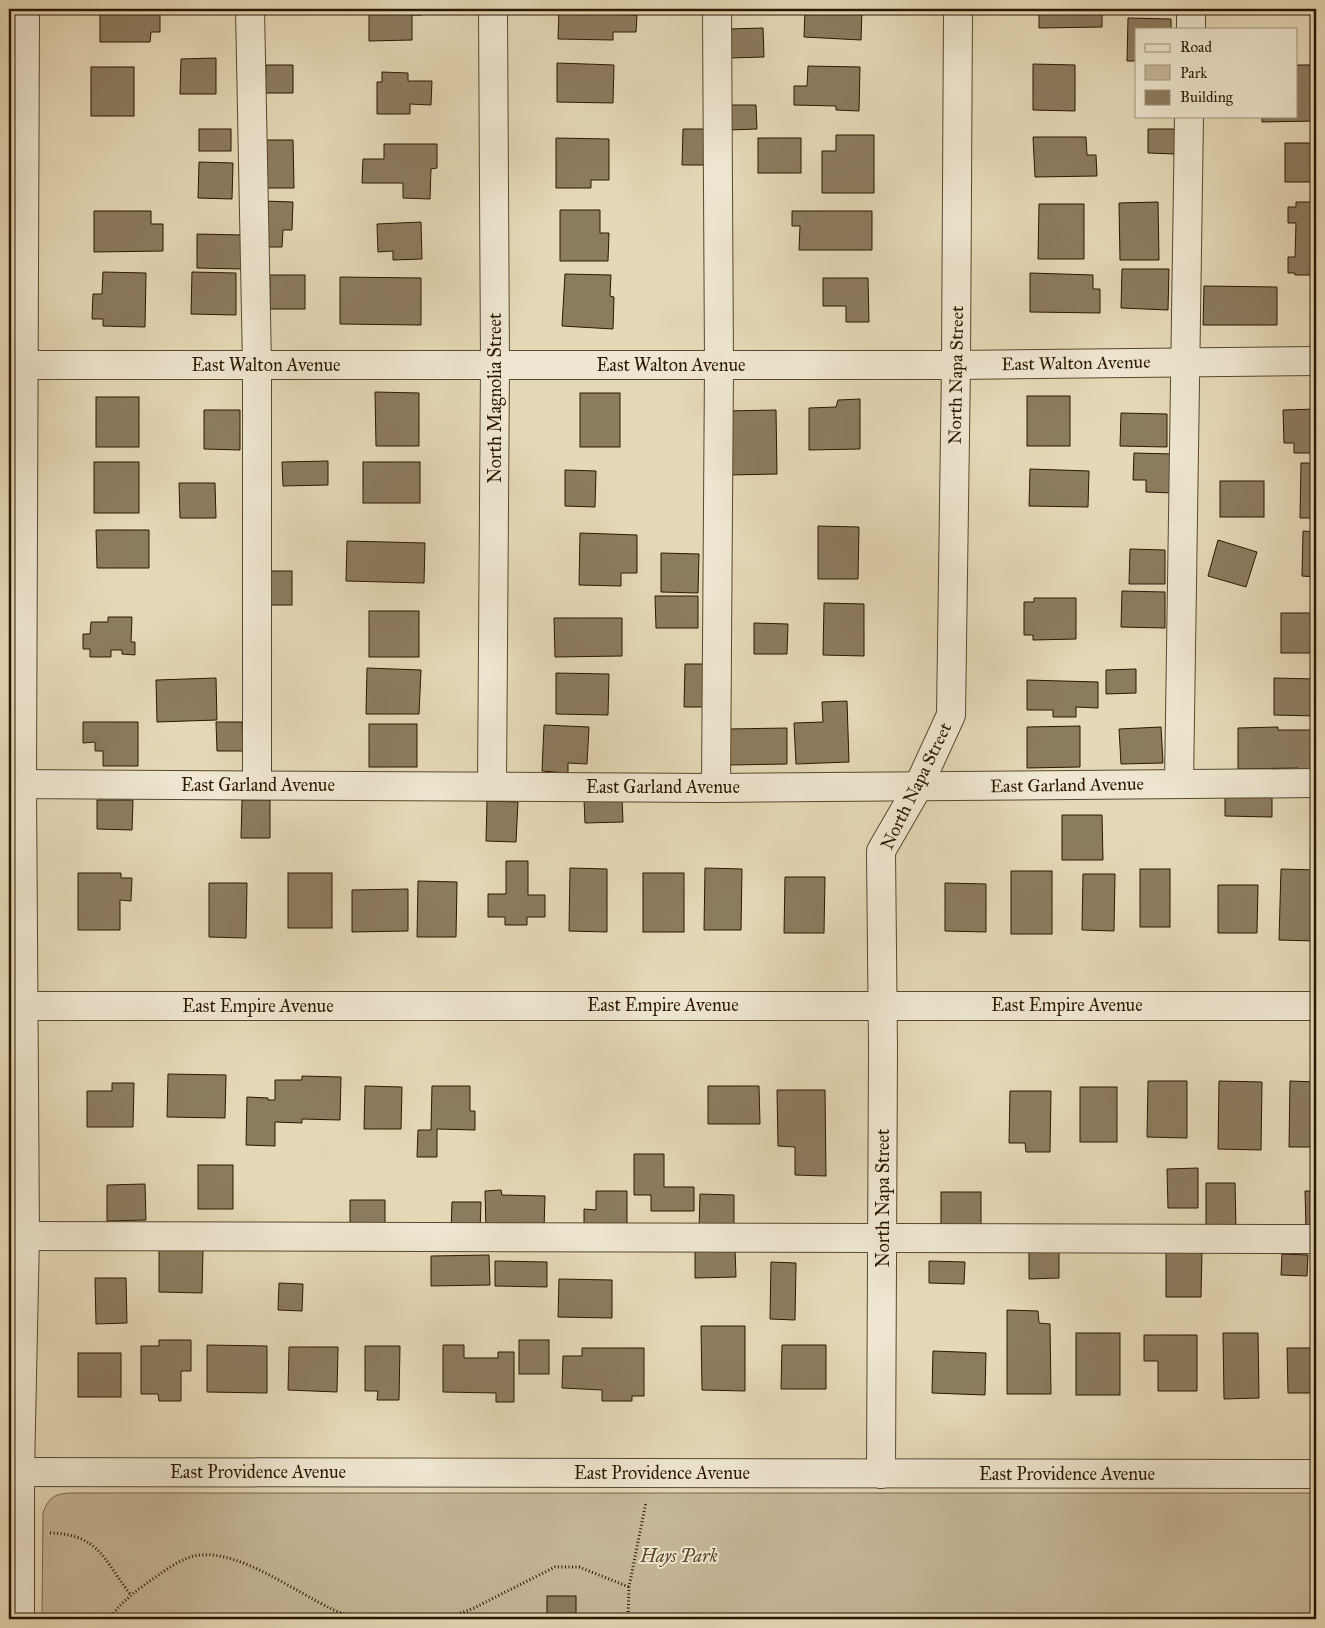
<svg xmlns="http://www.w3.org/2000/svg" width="1325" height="1628" font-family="'IM FELL Great Primer',serif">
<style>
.green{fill:#c5b797;stroke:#78684c}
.building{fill:#8c7c5f;stroke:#2b1800}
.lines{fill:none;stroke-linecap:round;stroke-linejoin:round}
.minor-casing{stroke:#5a482e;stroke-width:30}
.path{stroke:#2b1800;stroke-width:3;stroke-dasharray:1 2.5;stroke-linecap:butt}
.minor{stroke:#eee6d0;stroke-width:28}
.labels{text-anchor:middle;stroke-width:4;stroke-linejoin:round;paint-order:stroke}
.street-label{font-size:18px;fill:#2b1800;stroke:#eee6d0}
.park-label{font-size:18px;font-style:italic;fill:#59482d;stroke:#eee6d0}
</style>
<rect width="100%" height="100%" fill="#e5d8b6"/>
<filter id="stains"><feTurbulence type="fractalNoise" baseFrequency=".004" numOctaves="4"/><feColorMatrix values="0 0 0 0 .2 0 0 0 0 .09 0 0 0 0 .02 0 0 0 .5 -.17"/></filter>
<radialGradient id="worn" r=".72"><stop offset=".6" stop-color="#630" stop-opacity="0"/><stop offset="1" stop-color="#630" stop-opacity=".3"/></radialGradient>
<path class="green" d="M 71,1493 L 1316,1493 L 1316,1619 L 42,1619 L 43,1513 C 49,1497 54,1494 71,1493 Z"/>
<g class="building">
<polygon points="100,9 160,9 160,32 151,32 150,42 100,42"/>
<polygon points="369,9 422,9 422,15 412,15 412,40 369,41"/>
<polygon points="559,9 612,9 612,14 637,15 636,32 613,32 613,40 558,39"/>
<polygon points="805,9 862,9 861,40 804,37"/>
<polygon points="1039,9 1102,9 1102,27 1039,28"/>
<polygon points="1128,18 1171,19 1171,29 1136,29 1136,61 1127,61"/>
<polygon points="763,28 764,57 729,58 728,29"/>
<polygon points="216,58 216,94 180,94 181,59"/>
<polygon points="557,63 614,65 613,103 557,102"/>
<polygon points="1033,64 1075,65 1075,111 1033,110"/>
<polygon points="266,65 293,65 293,93 265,93"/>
<polygon points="1296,65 1316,65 1316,121 1262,122 1262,116 1296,116"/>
<polygon points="808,66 860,67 859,111 836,110 836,106 794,105 794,86 807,86"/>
<rect x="91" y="67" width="43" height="49"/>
<polygon points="382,72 408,73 408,81 432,81 431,105 410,104 410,114 377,114 377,82 382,82"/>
<polygon points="728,105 756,105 757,129 728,130"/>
<rect x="199" y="129" width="32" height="22"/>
<polygon points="683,129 709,129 708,165 682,165"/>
<polygon points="1148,129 1176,129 1176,154 1148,153"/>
<polygon points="836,135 874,135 874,193 822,193 822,151 836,151"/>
<polygon points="1033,137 1086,137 1087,155 1096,155 1097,176 1035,177"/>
<polygon points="556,138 609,139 609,180 591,180 591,188 556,188"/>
<rect x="758" y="138" width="43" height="35"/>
<polygon points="263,140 293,140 294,188 264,188"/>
<rect x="1285" y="143" width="31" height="39"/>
<polygon points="384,144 437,144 437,168 431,169 430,199 403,198 403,183 362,183 363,159 384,159"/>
<polygon points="199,162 233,163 232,199 198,198"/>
<polygon points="263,201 293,202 292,230 283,230 282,247 261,247"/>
<polygon points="1158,202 1159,260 1120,260 1119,203"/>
<polygon points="1296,202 1316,202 1316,275 1295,275 1295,273 1288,273 1288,257 1295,257 1296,223 1288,223 1288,207 1296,207"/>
<polygon points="1039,204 1084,204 1084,259 1038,259"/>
<polygon points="560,210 600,210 600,233 609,233 608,261 560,261"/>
<polygon points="94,211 151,211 151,224 163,224 163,251 94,252"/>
<polygon points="792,211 872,211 872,250 799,250 800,226 792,226"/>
<polygon points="421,222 422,259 393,260 393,251 378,252 377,224"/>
<polygon points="197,234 242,235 241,269 197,268"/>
<polygon points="1122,269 1169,269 1168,310 1121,308"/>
<polygon points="103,272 146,273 145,327 103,326 103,319 92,319 93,294 102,294"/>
<polygon points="192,272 236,273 236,315 191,314"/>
<polygon points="1030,273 1093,275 1093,289 1100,289 1100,313 1030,312"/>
<polygon points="565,274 611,275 610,296 614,297 613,329 562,326"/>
<rect x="270" y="275" width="35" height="34"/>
<polygon points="340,277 421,278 421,325 340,324"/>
<polygon points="823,278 868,278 869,322 846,322 846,306 823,306"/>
<polygon points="1204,286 1277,287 1277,325 1203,325"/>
<polygon points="375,392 419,393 419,446 376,446"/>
<rect x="580" y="393" width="40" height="54"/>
<rect x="1027" y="396" width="43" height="50"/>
<rect x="96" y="397" width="43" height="50"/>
<polygon points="860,399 860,449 809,450 809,408 836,407 838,400"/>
<polygon points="1316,409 1316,453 1294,453 1294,443 1284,443 1283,410"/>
<polygon points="204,410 240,410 240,450 204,449"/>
<polygon points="776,410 777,474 729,475 728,411"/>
<polygon points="1121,413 1167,414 1167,447 1120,446"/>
<polygon points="1134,453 1173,454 1173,493 1146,492 1146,480 1133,480"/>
<polygon points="328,461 328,485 283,486 282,462"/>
<rect x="94" y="462" width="45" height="51"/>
<rect x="363" y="462" width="57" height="41"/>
<polygon points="1301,463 1316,463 1316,518 1300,518"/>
<polygon points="1030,469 1089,471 1088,507 1029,506"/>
<polygon points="565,470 596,471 595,507 565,506"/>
<rect x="1220" y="481" width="44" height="36"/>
<polygon points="179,483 215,483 216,518 180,518"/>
<polygon points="818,526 859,527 858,579 818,579"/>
<polygon points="96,530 149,530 149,568 97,568"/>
<polygon points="1303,531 1316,532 1316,577 1302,576"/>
<polygon points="580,533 637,535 637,573 621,573 621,586 579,585"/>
<polygon points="1218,540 1257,552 1246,587 1208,576"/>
<polygon points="347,541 425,543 424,583 346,581"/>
<polygon points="1130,549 1165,550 1165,584 1129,584"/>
<polygon points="661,553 699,554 698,593 661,592"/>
<rect x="262" y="571" width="30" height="34"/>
<polygon points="1122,591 1165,592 1165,628 1121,627"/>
<polygon points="655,596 698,596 698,628 656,628"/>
<polygon points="1034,598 1076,598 1076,639 1033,640 1033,635 1024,635 1024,602 1034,602"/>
<polygon points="824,603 864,604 864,656 823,655"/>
<rect x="369" y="611" width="50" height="46"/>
<rect x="1281" y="613" width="35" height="40"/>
<polygon points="108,617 132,617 131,642 135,642 135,655 122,654 122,650 111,650 111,657 90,657 90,649 83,649 83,634 90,634 91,622 108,622"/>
<polygon points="554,618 622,618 622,656 555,657"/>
<polygon points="754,623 788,624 787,654 754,654"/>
<polygon points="685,664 705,664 704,707 684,707"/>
<polygon points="367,668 421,670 419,714 366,714"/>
<polygon points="1136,669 1136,693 1106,694 1106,670"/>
<polygon points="556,673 609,674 608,715 556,714"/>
<polygon points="216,678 217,720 157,722 156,680"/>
<polygon points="1274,678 1316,679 1316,716 1274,715"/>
<polygon points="1027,680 1098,682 1098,708 1076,707 1076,717 1053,717 1053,710 1027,710"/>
<polygon points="847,701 849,762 796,764 794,723 823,722 822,702"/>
<polygon points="83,722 138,722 138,766 103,766 103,751 95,751 95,742 83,743"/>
<polygon points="216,722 242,722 243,751 217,751"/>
<rect x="369" y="724" width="48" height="43"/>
<polygon points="544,725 589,727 587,764 568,763 568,773 542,771"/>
<polygon points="1080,726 1080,767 1027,768 1027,727"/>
<polygon points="1161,727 1163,763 1121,764 1119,729"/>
<polygon points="1278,727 1278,730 1316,730 1316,772 1298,772 1298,768 1238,769 1238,728"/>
<polygon points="787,728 787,764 730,765 729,729"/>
<polygon points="1225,794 1272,794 1272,817 1225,816"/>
<polygon points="622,798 623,822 585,823 584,799"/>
<polygon points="97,800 133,800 132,830 97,829"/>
<polygon points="242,800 270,800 270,838 241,838"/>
<polygon points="487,801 518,802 516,842 486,841"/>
<polygon points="1062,815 1102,815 1103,860 1062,860"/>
<polygon points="506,861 528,861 528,895 545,895 545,917 527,917 527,925 505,925 505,917 488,917 488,894 506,894"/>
<polygon points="570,868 607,869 607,932 569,931"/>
<polygon points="705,868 742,869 741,930 704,930"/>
<rect x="1140" y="869" width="30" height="58"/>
<polygon points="1281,869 1316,870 1316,941 1279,940"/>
<rect x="1011" y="871" width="41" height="63"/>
<polygon points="78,873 121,873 121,878 132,878 131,901 120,900 120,930 78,930"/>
<rect x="288" y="873" width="44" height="55"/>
<rect x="643" y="873" width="41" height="59"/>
<polygon points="1083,874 1115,874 1114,931 1082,930"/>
<polygon points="785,877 825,877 824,933 784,933"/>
<polygon points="418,881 457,882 456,937 417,937"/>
<polygon points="209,883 247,883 246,938 209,937"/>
<polygon points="945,883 986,884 986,932 945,931"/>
<polygon points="1218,885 1258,885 1257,933 1218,933"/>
<polygon points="408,889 408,931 352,932 352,890"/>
<polygon points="168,1074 226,1075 225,1118 167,1117"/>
<polygon points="302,1076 341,1077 340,1120 302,1119 302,1123 275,1122 275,1146 246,1145 247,1097 268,1098 268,1100 275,1100 275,1080 302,1080"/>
<polygon points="1148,1081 1187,1081 1187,1138 1147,1137"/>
<polygon points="1219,1081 1262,1082 1261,1150 1218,1149"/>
<polygon points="1290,1081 1316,1082 1314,1147 1289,1147"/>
<polygon points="112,1083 134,1083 133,1127 87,1127 87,1091 112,1091"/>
<polygon points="365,1086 402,1087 401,1129 364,1129"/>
<polygon points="432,1086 470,1086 470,1111 475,1111 475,1130 437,1129 437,1157 417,1157 418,1130 431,1130"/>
<polygon points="708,1086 759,1086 760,1124 708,1124"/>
<rect x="1080" y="1087" width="37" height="55"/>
<polygon points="777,1090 825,1090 826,1176 795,1175 795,1147 778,1146"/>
<polygon points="1010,1091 1051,1091 1050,1152 1026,1152 1025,1143 1009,1143"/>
<polygon points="634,1154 664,1154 664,1187 694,1187 694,1211 651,1211 651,1195 634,1195"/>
<rect x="198" y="1165" width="35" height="44"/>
<polygon points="1198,1168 1198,1208 1168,1208 1167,1169"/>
<polygon points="1206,1183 1235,1183 1236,1230 1206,1230"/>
<polygon points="145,1184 146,1220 107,1221 107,1185"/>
<polygon points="501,1190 502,1195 545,1196 544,1230 486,1231 485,1191"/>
<polygon points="596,1191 627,1191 627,1230 584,1230 584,1209 596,1210"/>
<polygon points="1305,1191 1316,1191 1316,1227 1306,1228"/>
<rect x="941" y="1192" width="40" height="37"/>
<polygon points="700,1194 734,1195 734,1230 699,1230"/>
<polygon points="350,1200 385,1200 385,1232 350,1231"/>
<polygon points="452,1202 481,1202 480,1232 451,1232"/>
<polygon points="735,1248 736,1277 695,1278 695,1249"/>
<polygon points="159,1249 203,1250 202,1293 159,1292"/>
<polygon points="1029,1251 1059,1251 1059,1278 1029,1279"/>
<polygon points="1166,1251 1202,1251 1201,1297 1166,1297"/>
<polygon points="1282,1254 1308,1255 1307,1276 1281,1275"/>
<polygon points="489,1255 490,1285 431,1286 431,1256"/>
<polygon points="495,1261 547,1262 547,1287 495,1286"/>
<polygon points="929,1261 965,1262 964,1284 929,1283"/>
<polygon points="771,1262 796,1263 795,1320 770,1319"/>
<polygon points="95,1278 126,1278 127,1323 96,1324"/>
<polygon points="559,1279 612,1280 612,1318 558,1317"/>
<polygon points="279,1283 303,1284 302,1311 278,1310"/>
<polygon points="1007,1310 1038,1311 1039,1323 1050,1324 1051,1394 1007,1394"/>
<polygon points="701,1326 745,1326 745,1391 702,1390"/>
<rect x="1076" y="1333" width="44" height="62"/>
<polygon points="1223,1333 1258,1333 1259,1398 1224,1399"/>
<polygon points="1144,1335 1197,1335 1197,1391 1158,1391 1158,1361 1144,1361"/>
<polygon points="159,1340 191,1340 191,1371 181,1371 181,1401 159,1401 158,1394 141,1394 141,1346 159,1346"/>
<rect x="519" y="1340" width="30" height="34"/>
<polygon points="207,1345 267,1346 267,1393 207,1392"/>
<polygon points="443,1345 464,1345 464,1358 498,1358 498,1352 514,1352 514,1402 496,1402 496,1393 443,1392"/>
<polygon points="782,1345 826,1345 826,1389 781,1389"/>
<polygon points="365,1346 400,1346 399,1400 377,1400 378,1391 365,1391"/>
<polygon points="289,1347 338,1347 337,1392 288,1390"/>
<polygon points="582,1348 644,1348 644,1396 632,1396 632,1401 602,1401 602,1390 562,1388 563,1356 582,1356"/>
<polygon points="1287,1348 1316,1348 1316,1393 1288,1393"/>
<polygon points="933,1351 986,1353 985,1395 932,1393"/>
<rect x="78" y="1353" width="43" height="44"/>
<rect x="547" y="1596" width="29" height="23"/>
</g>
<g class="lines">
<g class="minor-casing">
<g id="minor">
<polyline points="250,9 257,365 257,785"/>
<polyline points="1191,29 1191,9"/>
<polyline points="25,365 956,365 1316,361"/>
<polyline points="9,784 716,788 1316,783"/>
<polyline points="1179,784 1189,116"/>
<polyline points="492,786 495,365 493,9"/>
<polyline points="716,788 719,365 717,9"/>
<polyline points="9,1006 1316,1006"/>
<polyline points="9,1236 1316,1239"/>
<polyline points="9,1472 1316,1474"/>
<polyline points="881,1474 883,1048 881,851 918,787 951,715 956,365 958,9"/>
<polyline points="20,1619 20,1472 25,1236 22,784 25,9"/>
</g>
</g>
<g class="path">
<path d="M 50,1533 C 99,1534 104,1560 130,1594"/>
<path d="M 109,1619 C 122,1601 138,1589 157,1576 C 170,1567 185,1556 201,1555 C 241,1551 297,1593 334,1610 C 344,1615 356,1616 367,1619"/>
<polyline points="433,1619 450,1617 474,1608 555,1567 579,1567 629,1587"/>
<polyline points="628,1619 629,1587 646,1502"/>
</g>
<use href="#minor" class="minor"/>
</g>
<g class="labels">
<g class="street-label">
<text transform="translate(1076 363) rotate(-1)" y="6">East Walton Avenue</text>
<text x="266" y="371">East Walton Avenue</text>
<text x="671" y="371">East Walton Avenue</text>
<text transform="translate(956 375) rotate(-89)" y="6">North Napa Street</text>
<text transform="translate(495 398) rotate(-90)" y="6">North Magnolia Street</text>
<text x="258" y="791">East Garland Avenue</text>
<text transform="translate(1067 785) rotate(-1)" y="6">East Garland Avenue</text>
<text transform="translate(916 786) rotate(-64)" y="6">North Napa Street</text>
<text x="663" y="793">East Garland Avenue</text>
<text x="663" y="1011">East Empire Avenue</text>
<text x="1067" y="1011">East Empire Avenue</text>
<text x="258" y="1012">East Empire Avenue</text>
<text transform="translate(883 1198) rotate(-90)" y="6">North Napa Street</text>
<text x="258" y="1478">East Providence Avenue</text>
<text x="662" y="1479">East Providence Avenue</text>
<text x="1067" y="1480">East Providence Avenue</text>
</g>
<g class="park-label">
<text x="679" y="1562">Hays Park</text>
</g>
</g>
<rect width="1325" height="1628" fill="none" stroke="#e5d8b6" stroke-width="30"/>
<rect x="10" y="10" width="1305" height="1608" fill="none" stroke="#2b1800" stroke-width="2.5"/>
<rect x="15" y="15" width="1295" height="1598" fill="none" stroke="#2b1800"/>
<rect x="1135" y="28" width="162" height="90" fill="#eee6d0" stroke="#a0947d"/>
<rect x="1145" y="44" width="25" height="8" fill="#eee6d0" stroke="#a0947d"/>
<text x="1180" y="52" font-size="15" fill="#2b1800">Road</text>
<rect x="1145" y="65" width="25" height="15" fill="#c5b797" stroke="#a0947d"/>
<text x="1180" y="78" font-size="15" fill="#2b1800">Park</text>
<rect x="1145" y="90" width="25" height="15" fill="#8c7c5f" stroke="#a0947d"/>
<text x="1180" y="102" font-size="15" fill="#2b1800">Building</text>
<rect width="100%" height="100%" filter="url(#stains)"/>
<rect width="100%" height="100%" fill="url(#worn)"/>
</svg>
